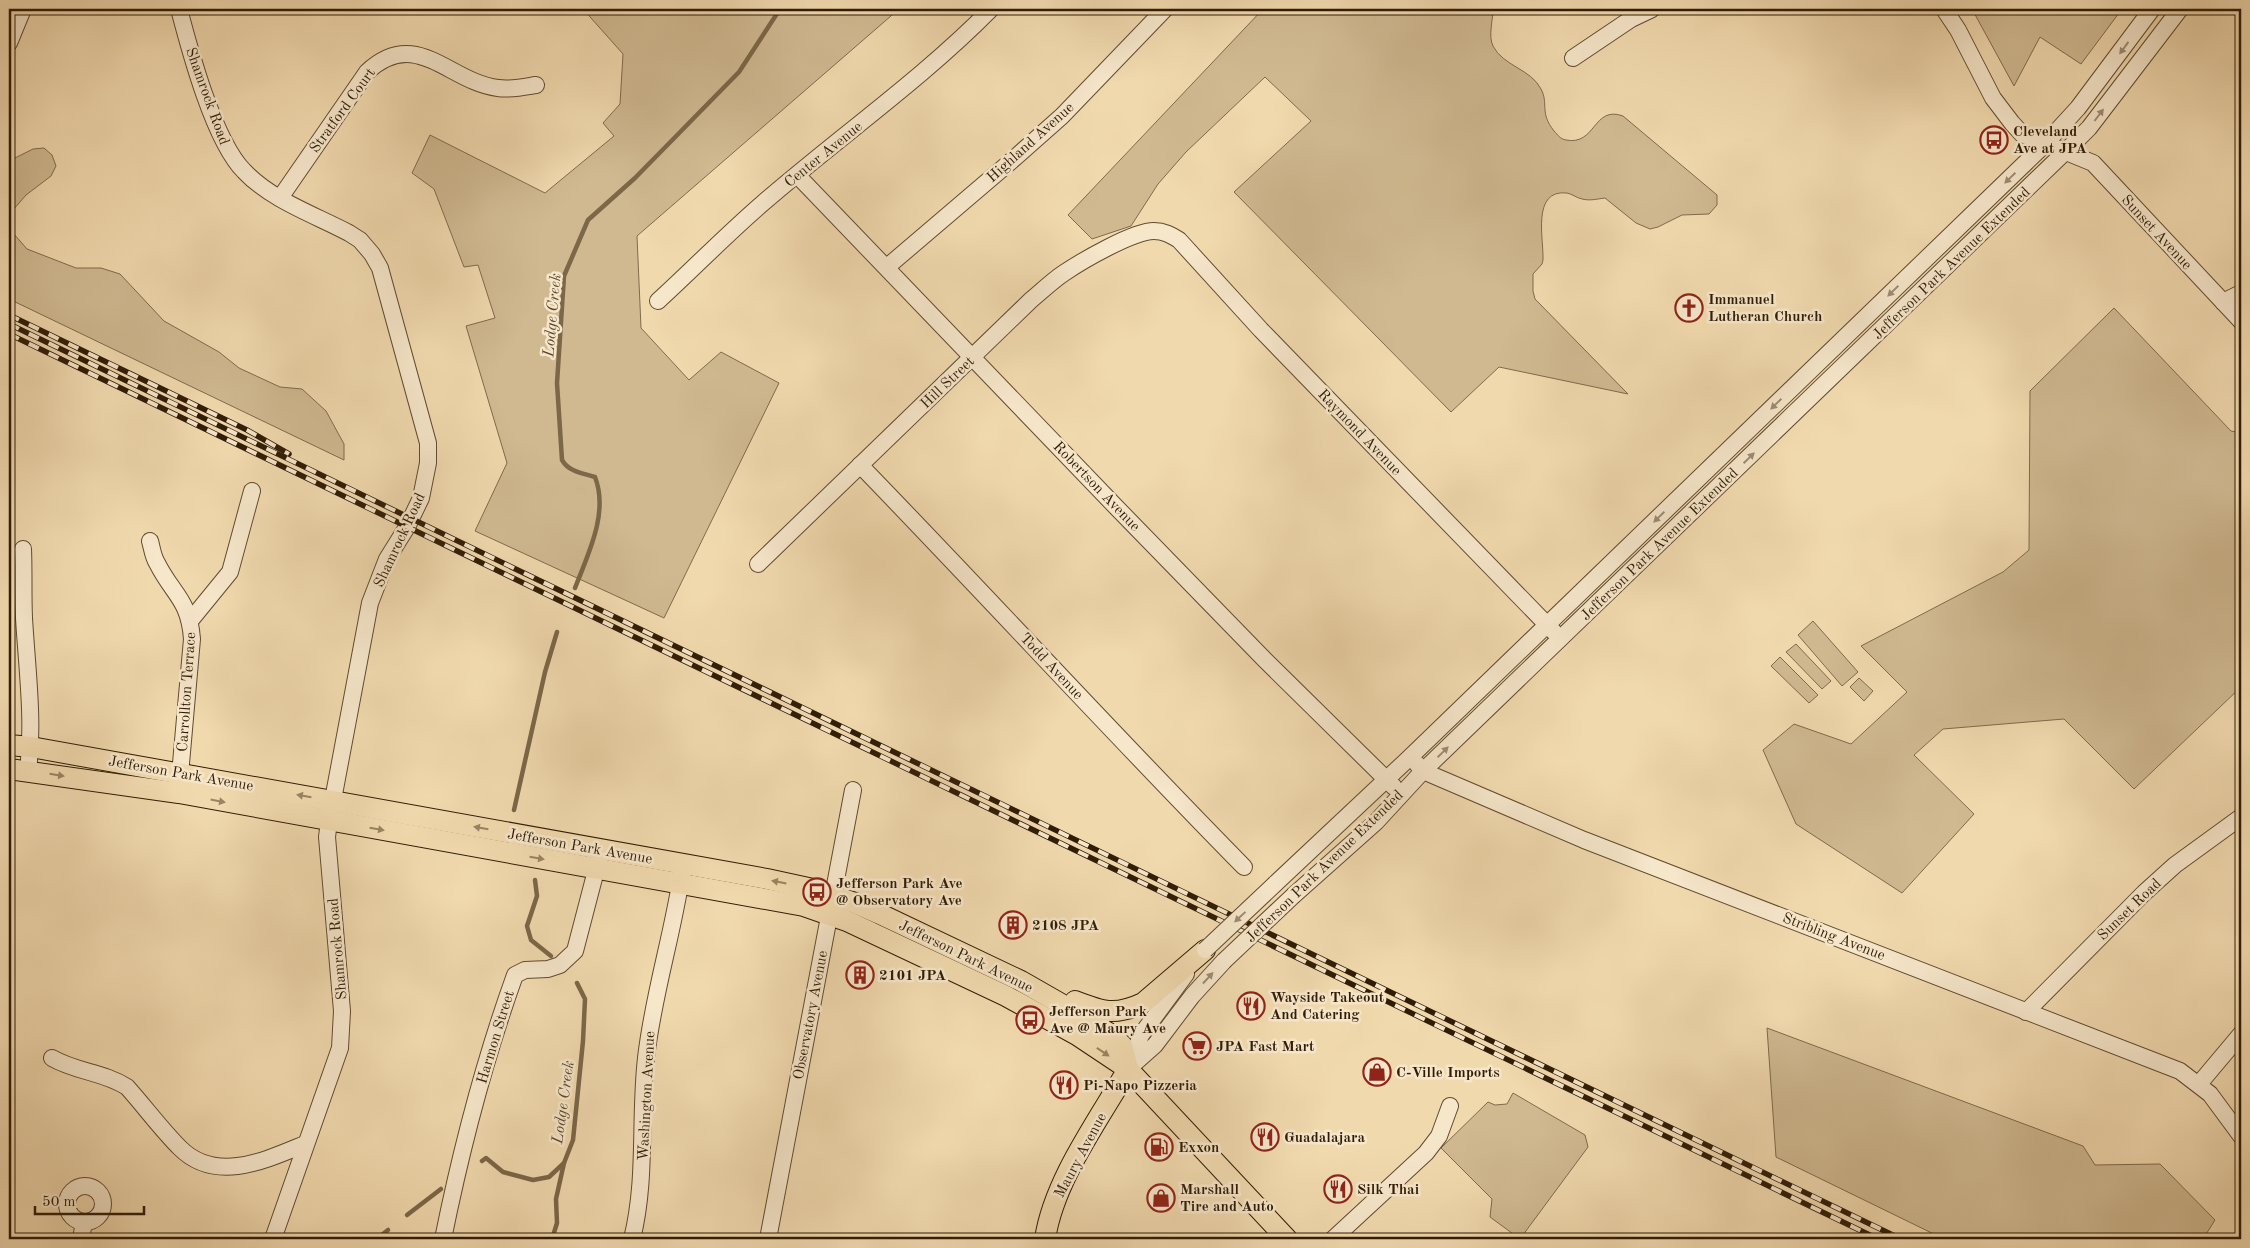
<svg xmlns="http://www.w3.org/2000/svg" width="2250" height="1248" font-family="'Old Standard TT',serif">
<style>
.green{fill:#d0b991;stroke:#806a4c}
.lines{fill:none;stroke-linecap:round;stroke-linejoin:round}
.stream{stroke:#7c6749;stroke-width:4.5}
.minor-casing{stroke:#604b30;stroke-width:18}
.major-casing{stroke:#301c06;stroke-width:22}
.minor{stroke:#f6e6ca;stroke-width:16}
.major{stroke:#f1d9ae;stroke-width:20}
.rail-casing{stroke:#301c06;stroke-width:5.5}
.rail{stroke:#f6e6ca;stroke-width:4;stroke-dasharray:11;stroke-linecap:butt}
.minor-bridge-casing{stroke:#604b30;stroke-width:18;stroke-linecap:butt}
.minor-bridge{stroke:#f6e6ca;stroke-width:16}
.oneway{fill:#9d8b72}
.oneway2{fill:#9a8462}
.labels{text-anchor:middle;stroke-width:5;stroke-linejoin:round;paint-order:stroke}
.street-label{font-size:15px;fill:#301c06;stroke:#f6e6ca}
.poi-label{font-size:15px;font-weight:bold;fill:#301c06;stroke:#f6e6ca;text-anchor:start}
.water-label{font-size:16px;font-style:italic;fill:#5c482d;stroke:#f6e6ca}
</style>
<rect width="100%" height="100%" fill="#f1d9ae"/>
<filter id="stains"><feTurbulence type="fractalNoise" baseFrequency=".004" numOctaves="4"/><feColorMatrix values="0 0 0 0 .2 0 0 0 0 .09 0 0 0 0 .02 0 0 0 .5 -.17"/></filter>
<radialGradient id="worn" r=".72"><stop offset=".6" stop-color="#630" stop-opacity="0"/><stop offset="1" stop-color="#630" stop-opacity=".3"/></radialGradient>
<g class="green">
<polygon points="583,9 899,9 637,236 641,328 689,380 721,352 779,383 664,618 475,531 507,463 466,326 495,318 478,265 464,267 434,189 412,173 430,135 545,193 614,136 603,123 620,104 623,54"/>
<path d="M 1263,9 L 1493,9 C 1493,20 1488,36 1493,46 C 1503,66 1531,69 1541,89 C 1549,104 1539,112 1554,131 C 1558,135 1560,139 1566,140 C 1596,146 1593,105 1623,116 L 1717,195 L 1717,205 L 1709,214 L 1682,215 L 1658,227 L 1650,229 L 1636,223 L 1605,198 C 1597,199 1590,201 1582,199 C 1577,198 1572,194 1567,193 C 1531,189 1544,240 1543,260 L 1542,264 L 1533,274 L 1533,291 L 1535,299 L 1628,394 L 1499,367 L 1451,412 L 1234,192 L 1311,121 L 1265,77 L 1186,152 L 1158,184 L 1131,226 L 1092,239 L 1068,215 Z"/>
<polygon points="1972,9 2122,9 2081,64 2040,37 2014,86"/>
<polygon points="44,148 52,155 56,166 51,176 26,195 13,210 10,224 13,233 27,249 76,268 101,268 120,274 164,321 219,352 239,368 280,387 302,389 326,411 344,444 344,460 9,299 9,161 33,149"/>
<polygon points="2114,308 2231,431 2241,433 2241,687 2134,789 2064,719 1943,729 1914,755 1974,814 1902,893 1796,824 1763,750 1794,724 1851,744 1907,692 1861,646 2003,572 2029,550 2030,391"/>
<polygon points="1813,621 1858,672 1842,686 1798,635"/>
<polygon points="1796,644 1831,681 1822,689 1786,652"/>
<polygon points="1780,657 1818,695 1809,703 1771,666"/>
<polygon points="1859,678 1873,691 1864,701 1850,687"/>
<polygon points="1767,1028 2083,1146 2095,1165 2160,1164 2215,1220 2203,1239 1944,1239 1776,1157"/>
<polygon points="1513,1093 1585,1135 1588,1147 1520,1239 1490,1217 1492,1199 1441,1148 1488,1102 1495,1105 1507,1104"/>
</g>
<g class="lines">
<g class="stream">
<path d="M 575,588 C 588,554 609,513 595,477 C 582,473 569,472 562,460 L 557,383 L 564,276 L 588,220 L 635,178 L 739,72 L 780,9"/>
<polyline points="514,810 545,672 557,632"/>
<polyline points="535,880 537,896 527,926 531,940 551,956"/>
<polyline points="482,1161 486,1158 503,1172 533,1180 549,1177 564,1163 573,1140 583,1041 585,999 577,983"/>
<polyline points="407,1215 441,1189"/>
<polyline points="377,1239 388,1230"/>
<polyline points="552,1239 557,1223 556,1199 564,1163"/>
</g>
<g class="minor-casing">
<g id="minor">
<path d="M 179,9 C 190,51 214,141 244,171 C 271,200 315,215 349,233 L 360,240 L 372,254 L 380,268 L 428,443 L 428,463 L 421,498 L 407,527 L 387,559 L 370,603 L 329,821 L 327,837 L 342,1011 L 340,1048 L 273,1239"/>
<polyline points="1944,9 1958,30 1993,98 2012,123 2022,134 2093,163 2241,321"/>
<polyline points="9,43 23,9"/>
<polyline points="1573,58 1631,19 1652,9"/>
<polyline points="797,175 1117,508 1265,660 1394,787"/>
<path d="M 280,198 L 367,72 C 416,26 449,82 498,88 C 511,90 524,87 536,85"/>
<polyline points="887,267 1017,156 1062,116 1165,9"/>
<path d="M 658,301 C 693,269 727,234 763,203 C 839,137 921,80 991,9"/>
<polyline points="2223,302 2241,293"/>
<path d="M 860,465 C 989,598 1114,735 1244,867"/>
<path d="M 150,541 C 152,548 153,557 157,563 C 173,595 189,599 192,639 L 179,786"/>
<path d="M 23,549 C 24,572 23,595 24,618 C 27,669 34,720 28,771"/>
<path d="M 758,564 L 1031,300 C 1042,291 1052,281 1064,273 C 1082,261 1133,231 1154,231 C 1164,231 1171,235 1179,240 L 1261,330 L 1554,632"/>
<polyline points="190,621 230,572 252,491"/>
<polyline points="1417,764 1423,771 1584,840 2180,1071 2210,1094 2241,1136"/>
<polyline points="1275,884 1407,760 2045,144 2078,108 2152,9"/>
<polyline points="1294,895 1376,822 1423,771 2066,151 2089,128 2180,9"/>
<polyline points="2026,1012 2144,893 2175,865 2241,817"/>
<path d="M 52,1058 C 76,1072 104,1072 127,1087 C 145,1107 161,1129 180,1148 C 216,1184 266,1160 305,1144"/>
<polyline points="1129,1067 1141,1035 1186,974"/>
<polyline points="1128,1069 1155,1045 1192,996 1224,961"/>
<polyline points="2199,1084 2241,1034"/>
<circle cx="85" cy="1204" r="18"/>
<polyline points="81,1239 84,1222"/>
<path d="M 443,1239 C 461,1150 484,1061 515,975 L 525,970 L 548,969 L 560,965 L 575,951 L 599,859"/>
<path d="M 632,1239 C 647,1179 639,1119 646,1058 C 653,995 673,934 682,872"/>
<polyline points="768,1239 853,790"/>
<polyline points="1333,1239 1426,1153 1439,1136 1450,1106"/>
</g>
</g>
<g class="major-casing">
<g id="major">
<polyline points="9,745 31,747 767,879 813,889 855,903 880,914 1021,981 1084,1017 1110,1034 1122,1045 1128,1069"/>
<polyline points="9,769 179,793 804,906 847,921 1006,996 1077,1035 1128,1069 1287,1239"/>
<path d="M 1075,1001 C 1103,1012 1115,1016 1143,1003 L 1205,950"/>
<path d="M 1045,1239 C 1054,1180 1098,1121 1128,1069"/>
</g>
</g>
<use href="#minor" class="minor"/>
<use href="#major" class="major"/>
<g class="rail-casing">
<g id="rail">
<polyline points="9,315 247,430 289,454"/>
<polyline points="9,324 1901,1239"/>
<polyline points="9,334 1878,1239"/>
</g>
</g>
<use href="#rail" class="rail"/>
<g class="minor-bridge-casing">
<g id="minor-bridge">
<polyline points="1205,950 1275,884"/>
<polyline points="1224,961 1294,895"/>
</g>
</g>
<use href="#minor-bridge" class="minor-bridge"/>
</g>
<defs><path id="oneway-solid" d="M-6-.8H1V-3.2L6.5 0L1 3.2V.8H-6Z" transform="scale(1.25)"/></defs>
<g class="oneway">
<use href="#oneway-solid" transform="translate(2124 48) rotate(126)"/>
<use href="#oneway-solid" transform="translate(2099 115) rotate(-53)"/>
<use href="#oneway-solid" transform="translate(2010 178) rotate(136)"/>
<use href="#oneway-solid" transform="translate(1893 291) rotate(136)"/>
<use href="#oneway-solid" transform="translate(1776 404) rotate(136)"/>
<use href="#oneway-solid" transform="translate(1749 458) rotate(-44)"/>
<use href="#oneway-solid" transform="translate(1659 517) rotate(136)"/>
<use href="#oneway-solid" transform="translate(1443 752) rotate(-44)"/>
<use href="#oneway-solid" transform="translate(1240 917) rotate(137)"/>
<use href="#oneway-solid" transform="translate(1208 978) rotate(-47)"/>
</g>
<g class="oneway2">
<use href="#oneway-solid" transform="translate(57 775) rotate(9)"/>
<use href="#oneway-solid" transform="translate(304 796) rotate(-170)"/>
<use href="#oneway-solid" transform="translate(218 801) rotate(11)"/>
<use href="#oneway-solid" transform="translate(481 828) rotate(-170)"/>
<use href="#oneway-solid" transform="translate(377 829) rotate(10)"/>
<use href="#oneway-solid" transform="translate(537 858) rotate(10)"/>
<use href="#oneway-solid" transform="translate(779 882) rotate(-169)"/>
<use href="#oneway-solid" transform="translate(1103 1052) rotate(34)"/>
</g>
<defs>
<g id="bus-ring" transform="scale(1.4375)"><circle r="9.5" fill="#f6e6ca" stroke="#8f2418" stroke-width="1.5"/><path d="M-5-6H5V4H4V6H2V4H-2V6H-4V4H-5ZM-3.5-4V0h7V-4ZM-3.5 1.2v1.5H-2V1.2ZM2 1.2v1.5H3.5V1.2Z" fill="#8f2418"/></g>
<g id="church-ring" transform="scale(1.4375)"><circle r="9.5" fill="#f6e6ca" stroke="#8f2418" stroke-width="1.5"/><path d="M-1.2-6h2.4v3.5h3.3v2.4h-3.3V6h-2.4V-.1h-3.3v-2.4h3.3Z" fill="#8f2418"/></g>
<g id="building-ring" transform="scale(1.4375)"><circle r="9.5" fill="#f6e6ca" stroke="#8f2418" stroke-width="1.5"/><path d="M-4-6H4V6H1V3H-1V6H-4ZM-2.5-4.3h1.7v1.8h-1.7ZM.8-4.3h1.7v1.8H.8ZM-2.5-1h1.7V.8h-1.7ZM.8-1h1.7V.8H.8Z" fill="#8f2418"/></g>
<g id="restaurant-ring" transform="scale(1.4375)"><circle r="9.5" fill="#f6e6ca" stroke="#8f2418" stroke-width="1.5"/><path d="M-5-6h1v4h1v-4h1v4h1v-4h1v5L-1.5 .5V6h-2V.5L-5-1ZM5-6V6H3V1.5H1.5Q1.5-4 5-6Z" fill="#8f2418"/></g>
<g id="supermarket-ring" transform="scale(1.4375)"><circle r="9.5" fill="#f6e6ca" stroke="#8f2418" stroke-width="1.5"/><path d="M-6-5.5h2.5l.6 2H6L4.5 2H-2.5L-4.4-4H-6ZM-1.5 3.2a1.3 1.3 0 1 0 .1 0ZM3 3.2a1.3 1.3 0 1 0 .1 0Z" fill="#8f2418"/></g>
<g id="shop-ring" transform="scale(1.4375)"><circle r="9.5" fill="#f6e6ca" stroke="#8f2418" stroke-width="1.5"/><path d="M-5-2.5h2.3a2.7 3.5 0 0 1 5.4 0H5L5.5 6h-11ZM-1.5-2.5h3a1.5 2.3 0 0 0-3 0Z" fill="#8f2418"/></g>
<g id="fuel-ring" transform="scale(1.4375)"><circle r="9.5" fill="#f6e6ca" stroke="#8f2418" stroke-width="1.5"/><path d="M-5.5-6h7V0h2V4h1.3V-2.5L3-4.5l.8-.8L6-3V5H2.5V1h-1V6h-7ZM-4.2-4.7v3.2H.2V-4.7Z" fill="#8f2418"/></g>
</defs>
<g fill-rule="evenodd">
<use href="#bus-ring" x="1994" y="140"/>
<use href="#church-ring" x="1689" y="308"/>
<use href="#bus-ring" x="817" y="892"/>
<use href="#building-ring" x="1013" y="925"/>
<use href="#building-ring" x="860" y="975"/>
<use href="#restaurant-ring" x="1251" y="1006"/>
<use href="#bus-ring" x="1030" y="1020"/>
<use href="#supermarket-ring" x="1197" y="1046"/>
<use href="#shop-ring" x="1377" y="1072"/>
<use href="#restaurant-ring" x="1064" y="1085"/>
<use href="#restaurant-ring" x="1265" y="1137"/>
<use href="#fuel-ring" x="1159" y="1147"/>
<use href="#restaurant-ring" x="1338" y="1189"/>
<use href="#shop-ring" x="1161" y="1198"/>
</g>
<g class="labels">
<g class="street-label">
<text transform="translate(208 96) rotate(70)" y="5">Shamrock Road</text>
<text transform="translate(342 110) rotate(-54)" y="5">Stratford Court</text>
<text transform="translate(1030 142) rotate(-42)" y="5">Highland Avenue</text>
<text transform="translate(823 154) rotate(-39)" y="5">Center Avenue</text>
<text transform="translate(2157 232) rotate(47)" y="5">Sunset Avenue</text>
<text transform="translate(1951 263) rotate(-44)" y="5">Jefferson Park Avenue Extended</text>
<text transform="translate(947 382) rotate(-44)" y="5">Hill Street</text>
<text transform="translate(1360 432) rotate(46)" y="5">Raymond Avenue</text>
<text transform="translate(1097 486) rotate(46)" y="5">Robertson Avenue</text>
<text transform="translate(399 540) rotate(-65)" y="5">Shamrock Road</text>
<text transform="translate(1659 544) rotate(-44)" y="5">Jefferson Park Avenue Extended</text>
<text transform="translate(1052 666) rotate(47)" y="5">Todd Avenue</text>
<text transform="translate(186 692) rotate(-86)" y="5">Carrollton Terrace</text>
<text transform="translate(181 773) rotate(10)" y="5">Jefferson Park Avenue</text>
<text transform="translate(580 846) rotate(10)" y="5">Jefferson Park Avenue</text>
<text transform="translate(1324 866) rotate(-44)" y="5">Jefferson Park Avenue Extended</text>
<text transform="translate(2129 909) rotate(-44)" y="5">Sunset Road</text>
<text transform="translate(1834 936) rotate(21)" y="5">Stribling Avenue</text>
<text transform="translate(337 949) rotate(-95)" y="5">Shamrock Road</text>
<text transform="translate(966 956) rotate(26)" y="5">Jefferson Park Avenue</text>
<text transform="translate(810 1015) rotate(-79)" y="5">Observatory Avenue</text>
<text transform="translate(495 1037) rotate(-73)" y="5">Harmon Street</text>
<text transform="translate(646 1096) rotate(-87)" y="5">Washington Avenue</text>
<text transform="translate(1080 1155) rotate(-62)" y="5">Maury Avenue</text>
</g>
<g class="poi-label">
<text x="2013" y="136">Cleveland<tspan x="2013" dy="17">Ave at JPA</tspan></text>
<text x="1708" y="304">Immanuel<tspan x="1708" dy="17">Lutheran Church</tspan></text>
<text x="836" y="888">Jefferson Park Ave<tspan x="836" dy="17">@ Observatory Ave</tspan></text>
<text x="1032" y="930">2108 JPA</text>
<text x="879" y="980">2101 JPA</text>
<text x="1270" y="1002">Wayside Takeout<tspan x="1270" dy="17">And Catering</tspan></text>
<text x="1049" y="1016">Jefferson Park<tspan x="1049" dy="17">Ave @ Maury Ave</tspan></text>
<text x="1216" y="1051">JPA Fast Mart</text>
<text x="1396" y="1077">C-Ville Imports</text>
<text x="1083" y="1090">Pi-Napo Pizzeria</text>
<text x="1284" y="1142">Guadalajara</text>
<text x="1178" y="1152">Exxon</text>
<text x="1180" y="1194">Marshall<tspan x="1180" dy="17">Tire and Auto</tspan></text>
<text x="1357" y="1194">Silk Thai</text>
</g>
<g class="water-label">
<text transform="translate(551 315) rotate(-85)" y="6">Lodge Creek</text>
<text transform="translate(562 1102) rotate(-82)" y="6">Lodge Creek</text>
</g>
</g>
<rect width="2250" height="1248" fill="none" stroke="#f1d9ae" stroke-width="30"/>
<rect x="10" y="10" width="2230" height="1228" fill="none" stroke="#301c06" stroke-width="2.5"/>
<rect x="15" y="15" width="2220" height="1218" fill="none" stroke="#301c06"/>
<path d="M35 1206v8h109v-8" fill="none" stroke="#301c06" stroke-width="2.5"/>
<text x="42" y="1206" font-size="15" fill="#301c06" stroke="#f6e6ca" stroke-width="4" paint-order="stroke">50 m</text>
<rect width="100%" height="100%" filter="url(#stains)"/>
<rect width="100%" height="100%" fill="url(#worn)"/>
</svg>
